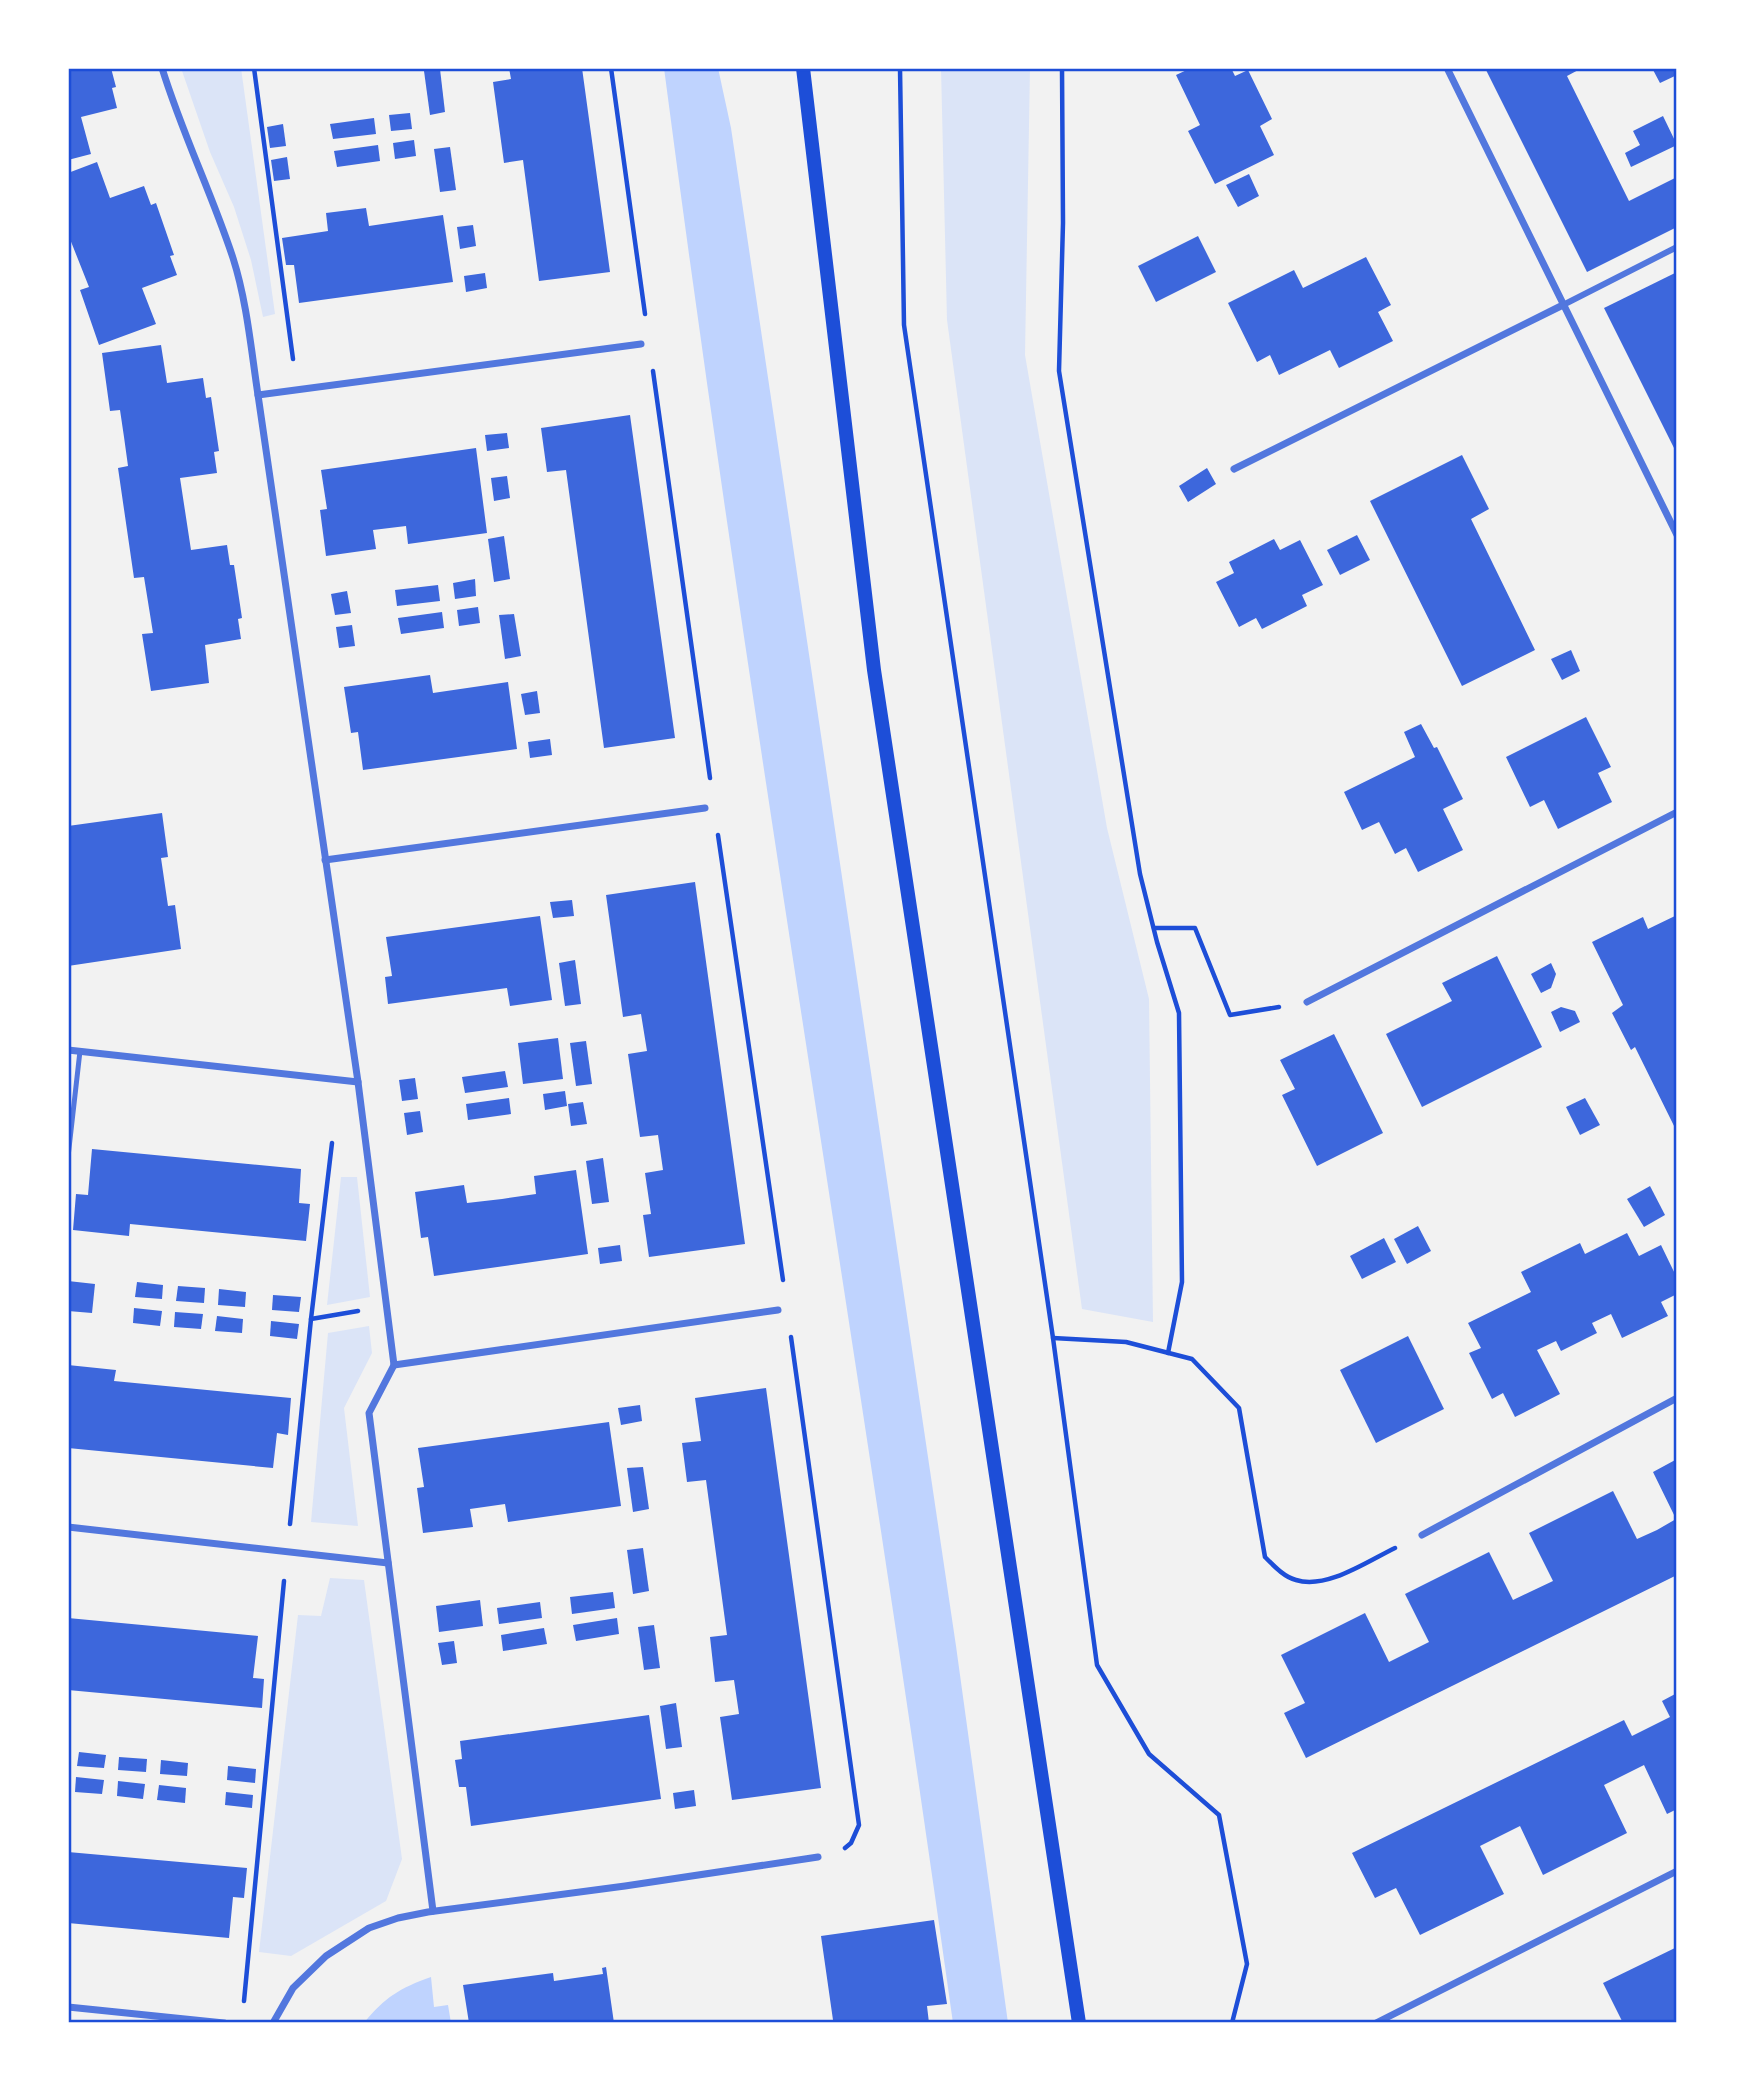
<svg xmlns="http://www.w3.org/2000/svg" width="1745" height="2091" font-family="Barlow,sans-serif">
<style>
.green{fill:#dbe4f7}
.water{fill:#bfd3fe}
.building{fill:#3d67dc}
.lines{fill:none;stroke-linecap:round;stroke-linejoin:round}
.path{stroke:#1d4ed8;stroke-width:4.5}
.service{stroke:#5277de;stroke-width:5}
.pedestrian{stroke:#5277de;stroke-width:6}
.minor{stroke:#5277de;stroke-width:7}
.secondary{stroke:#1d4ed8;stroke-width:14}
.neatline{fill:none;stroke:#1d4ed8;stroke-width:2.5}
</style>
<rect width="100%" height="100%" fill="#f2f2f2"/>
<g class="green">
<polygon points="181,68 241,68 275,314 263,317 251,260 234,207 210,152"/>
<polygon points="941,68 1030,68 1025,355 1107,828 1149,999 1153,1322 1082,1309 947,320"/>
<polygon points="341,1177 357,1177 370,1297 327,1305"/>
<polygon points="369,1326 372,1353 344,1408 358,1526 311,1522 328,1333"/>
<polygon points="330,1578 364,1580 402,1859 386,1901 291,1956 259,1952 298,1615 321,1616"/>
</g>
<g class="water">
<path d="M 664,68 L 718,68 L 731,128 L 956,1646 L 1008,2023 L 953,2023 C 862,1370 749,721 664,68 Z"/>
<path d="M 431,1977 L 434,2007 L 448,2005 L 451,2023 L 364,2023 C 385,1997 400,1988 431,1977 Z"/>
</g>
<g class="building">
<polygon points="68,68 111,68 116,87 112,88 117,108 81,117 91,154 68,160"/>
<polygon points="509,68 582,68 610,272 539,281 523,160 504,163 493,82 511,79"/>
<polygon points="1191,68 1231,68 1235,76 1248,70 1272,119 1260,126 1274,155 1215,184 1188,131 1200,125 1176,75"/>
<polygon points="1485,68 1582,68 1567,76 1629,201 1677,177 1677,227 1587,272"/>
<polygon points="1652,68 1677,68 1677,75 1660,83"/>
<polygon points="440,69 445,112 430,115 424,71"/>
<polygon points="410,113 412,129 391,131 389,115"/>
<polygon points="1663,116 1677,145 1631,167 1625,153 1640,145 1633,131"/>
<polygon points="374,118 376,134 333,139 330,124"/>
<polygon points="283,124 286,146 270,148 267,127"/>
<polygon points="414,140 416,156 395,159 393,143"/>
<polygon points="378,145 380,161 337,167 334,151"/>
<polygon points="450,147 456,190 440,192 434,149"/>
<polygon points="287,157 290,179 274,181 271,160"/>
<polygon points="97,162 110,198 144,186 151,205 156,203 174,255 170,256 177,275 142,288 156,324 99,345 80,290 89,287 68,234 68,173"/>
<polygon points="1249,174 1259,196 1238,207 1226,185"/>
<polygon points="366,208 369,226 443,215 453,282 299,303 294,265 286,265 282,238 328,231 326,213"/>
<polygon points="473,225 476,246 460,249 457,227"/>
<polygon points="1198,236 1216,272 1156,302 1138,266"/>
<polygon points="1366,257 1391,305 1378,312 1393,341 1339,368 1330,350 1279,375 1270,355 1257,362 1228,303 1294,270 1303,288"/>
<polygon points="1677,272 1677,454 1604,308"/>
<polygon points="485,273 487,288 466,292 464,276"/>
<polygon points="161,345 167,383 203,378 206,398 211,397 219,451 214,452 217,473 180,478 191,550 227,545 230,565 234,565 242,618 238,619 241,639 205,645 209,683 151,691 142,634 153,633 144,577 134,578 118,468 128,466 124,437 120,410 110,411 102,353"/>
<polygon points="630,415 675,738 604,748 566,470 547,472 541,428"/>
<polygon points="507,433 509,448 487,451 485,435"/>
<polygon points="476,448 487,533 408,544 406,526 373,530 376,549 326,556 320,510 327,509 321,470"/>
<polygon points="1462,455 1489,509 1471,519 1535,650 1462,686 1370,501"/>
<polygon points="1207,468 1216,484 1188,502 1179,486"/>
<polygon points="507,476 510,498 494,501 491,478"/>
<polygon points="1357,535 1370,560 1340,575 1327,550"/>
<polygon points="504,536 510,579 494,582 488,539"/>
<polygon points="1274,539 1280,550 1300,540 1323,585 1302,595 1307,606 1262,629 1256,618 1239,627 1216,582 1234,573 1229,562"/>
<polygon points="475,579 476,596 455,599 453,583"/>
<polygon points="438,585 440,601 397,606 395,590"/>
<polygon points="347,591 351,613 335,615 331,594"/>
<polygon points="478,607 480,623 459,626 457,610"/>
<polygon points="442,612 444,628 401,634 398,618"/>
<polygon points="514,614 521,656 505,659 499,615"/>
<polygon points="352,625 355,646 339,648 336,627"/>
<polygon points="1571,650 1580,671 1562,680 1551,659"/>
<polygon points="430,675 433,693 508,682 517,749 363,770 358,732 351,733 344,687"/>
<polygon points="537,691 540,713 525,715 521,694"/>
<polygon points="1586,717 1611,767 1598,773 1612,802 1558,829 1544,800 1530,807 1506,757"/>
<polygon points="1421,724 1434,748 1437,747 1463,799 1443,809 1463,850 1418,872 1406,848 1395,854 1379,822 1362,830 1344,792 1415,757 1404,732"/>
<polygon points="550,739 552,755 530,758 528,742"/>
<polygon points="162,813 168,857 161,858 168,906 175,905 181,949 68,966 68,826"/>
<polygon points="695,882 745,1244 649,1257 643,1215 651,1214 645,1173 663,1170 658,1135 640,1137 628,1054 647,1051 641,1014 623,1017 606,895"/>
<polygon points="572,900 574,916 553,918 550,902"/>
<polygon points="1677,915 1677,1132 1635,1047 1631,1050 1612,1013 1623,1005 1592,942 1643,917 1648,929"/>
<polygon points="540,916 552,1000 510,1006 507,988 388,1004 385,977 392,976 386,937"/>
<polygon points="1497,956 1542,1047 1422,1107 1386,1034 1452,1001 1442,983"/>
<polygon points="575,960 581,1004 565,1006 559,963"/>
<polygon points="1551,963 1556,974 1551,988 1541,993 1531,974"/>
<polygon points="1561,1007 1575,1011 1580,1022 1560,1032 1551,1012"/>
<polygon points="1334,1034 1383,1133 1317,1166 1282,1095 1295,1089 1280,1060"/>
<polygon points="558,1038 563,1079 523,1084 518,1043"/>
<polygon points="586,1041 592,1084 576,1086 570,1043"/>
<polygon points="505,1071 508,1087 465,1093 462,1077"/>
<polygon points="415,1078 418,1099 402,1101 399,1080"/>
<polygon points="565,1091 567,1106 545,1110 543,1094"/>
<polygon points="509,1098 511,1114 468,1120 466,1104"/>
<polygon points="1585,1098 1600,1125 1580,1135 1566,1107"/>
<polygon points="583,1102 587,1124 571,1126 568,1104"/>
<polygon points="420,1111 423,1132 407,1135 404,1113"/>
<polygon points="92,1149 301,1169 299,1203 310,1204 306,1241 130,1224 129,1236 73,1230 76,1194 88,1195"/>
<polygon points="603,1158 609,1202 592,1204 586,1161"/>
<polygon points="576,1170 588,1254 434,1276 428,1237 421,1238 415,1192 464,1185 467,1203 502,1199 536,1194 534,1176"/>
<polygon points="1650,1186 1665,1215 1644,1227 1627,1199"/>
<polygon points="1418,1226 1431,1251 1407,1264 1394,1239"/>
<polygon points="1627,1233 1639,1256 1661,1245 1677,1278 1677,1294 1661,1302 1668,1316 1622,1338 1611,1314 1592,1323 1597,1333 1561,1351 1556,1341 1537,1350 1560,1394 1515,1417 1503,1393 1492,1399 1469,1353 1481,1348 1468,1323 1531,1292 1521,1272 1578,1244 1580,1243 1585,1254"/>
<polygon points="1384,1238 1396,1262 1362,1279 1350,1256"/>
<polygon points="620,1245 622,1261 600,1264 598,1248"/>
<polygon points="68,1281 95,1284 92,1313 68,1311"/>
<polygon points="137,1282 163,1285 162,1299 135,1297"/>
<polygon points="178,1286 205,1288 204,1303 176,1301"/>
<polygon points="219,1289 246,1292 245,1307 218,1305"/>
<polygon points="273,1295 301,1297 299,1312 272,1310"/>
<polygon points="134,1308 162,1311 160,1326 133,1323"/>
<polygon points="175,1312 203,1314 201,1329 174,1327"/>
<polygon points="217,1316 243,1319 242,1333 215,1331"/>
<polygon points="271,1321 299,1324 297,1339 270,1336"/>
<polygon points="1408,1336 1444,1409 1376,1443 1340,1370"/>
<polygon points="68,1365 116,1370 114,1381 291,1398 288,1435 277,1433 273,1468 68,1448"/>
<polygon points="766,1388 821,1788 732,1800 720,1717 739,1714 734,1680 715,1682 710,1637 727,1635 706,1480 687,1482 682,1443 701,1441 695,1398"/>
<polygon points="640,1405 642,1421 621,1425 618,1408"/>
<polygon points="609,1422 621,1506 508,1522 505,1504 470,1509 473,1527 423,1533 417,1488 424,1487 418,1448"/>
<polygon points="1677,1459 1677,1575 1306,1758 1284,1713 1305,1703 1281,1655 1365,1613 1389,1662 1429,1642 1405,1594 1489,1552 1513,1600 1553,1581 1529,1533 1613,1491 1637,1539 1657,1530 1676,1519 1653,1472"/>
<polygon points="643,1467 649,1509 633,1512 627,1468"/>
<polygon points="643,1548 649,1591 633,1594 627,1550"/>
<polygon points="613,1592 615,1608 572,1614 570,1597"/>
<polygon points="480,1600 483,1626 439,1632 436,1606"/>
<polygon points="540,1602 542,1618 499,1624 497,1608"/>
<polygon points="68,1618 258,1636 253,1678 264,1679 262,1708 68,1690"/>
<polygon points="617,1618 619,1634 576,1641 573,1625"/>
<polygon points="654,1625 660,1668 644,1670 638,1627"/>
<polygon points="544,1628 547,1644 503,1651 501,1635"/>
<polygon points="454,1641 457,1663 442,1665 438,1643"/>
<polygon points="1677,1693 1677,1809 1667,1814 1644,1765 1604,1785 1627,1833 1543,1875 1520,1826 1480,1846 1504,1894 1420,1935 1396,1888 1375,1898 1352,1853 1624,1720 1632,1736 1670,1717 1662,1701"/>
<polygon points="676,1703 682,1747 666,1749 660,1706"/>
<polygon points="649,1715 661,1799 471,1826 466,1787 459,1787 455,1760 462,1759 460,1741"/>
<polygon points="79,1752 106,1755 104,1768 77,1766"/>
<polygon points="119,1757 147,1759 146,1772 118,1770"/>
<polygon points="161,1760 188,1763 187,1776 160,1774"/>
<polygon points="228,1766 256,1769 255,1783 227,1780"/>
<polygon points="76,1777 104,1780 102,1794 75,1792"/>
<polygon points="118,1781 145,1784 143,1799 117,1796"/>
<polygon points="159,1785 186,1788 185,1803 157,1800"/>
<polygon points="694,1790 696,1806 675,1809 673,1793"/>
<polygon points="226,1792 253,1795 252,1808 225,1805"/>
<polygon points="68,1852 247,1868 244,1898 233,1897 229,1938 68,1923"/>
<polygon points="934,1920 947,2004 927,2006 929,2023 828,2023 833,2020 821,1936"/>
<polygon points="1677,1947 1677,2023 1623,2023 1603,1983"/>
<polygon points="606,1967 614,2023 469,2023 463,1985 553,1973 554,1981 603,1974 602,1968"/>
</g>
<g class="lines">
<g class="path">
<polyline points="254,68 293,359"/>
<polyline points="611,68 645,314"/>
<polyline points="900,68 904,325 1053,1338 1097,1665 1149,1754 1219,1815 1247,1964 1232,2023"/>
<polyline points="1062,68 1063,223 1059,371 1140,874 1157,942 1179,1013 1182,1282 1168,1353"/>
<polyline points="653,371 710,778"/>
<polyline points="718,835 783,1280"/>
<polyline points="1154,928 1195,928 1230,1015 1279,1007"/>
<polyline points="311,1319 332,1143"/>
<polyline points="791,1337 859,1825 851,1843 845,1848"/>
<path d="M 1053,1338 L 1126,1342 L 1192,1359 L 1239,1408 L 1265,1557 C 1274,1566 1284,1577 1296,1580 C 1326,1590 1368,1561 1395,1548"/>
<polyline points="290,1524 311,1319 358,1311"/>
<polyline points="244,2001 284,1581"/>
</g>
<polyline class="service" points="68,1157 80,1051"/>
<polyline class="pedestrian" points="1563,305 1677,247"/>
<g class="minor">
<path d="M 162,68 C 182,133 212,194 233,258 C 247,302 251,349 258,395 L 358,1082 L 394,1365 L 369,1413 L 433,1911"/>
<polyline points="1447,68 1677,535"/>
<polyline points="258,395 641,344"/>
<polyline points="1234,469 1563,305"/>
<polyline points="325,860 705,808"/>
<polyline points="1307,1002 1677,812"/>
<polyline points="68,1050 358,1082"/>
<polyline points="394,1365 778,1310"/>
<polyline points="68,1527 388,1563"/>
<polyline points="1422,1535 1677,1398"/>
<polyline points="68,2007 224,2023"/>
<polyline points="273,2023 293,1988 326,1956 369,1928 398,1918 428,1912 625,1886 818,1857"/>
<polyline points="1376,2023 1677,1871"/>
</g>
<polyline class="secondary" points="803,68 874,670 1079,2023"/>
</g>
<rect width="1745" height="2091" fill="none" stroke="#ffffff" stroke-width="140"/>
<rect x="70" y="70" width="1605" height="1951" class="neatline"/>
</svg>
